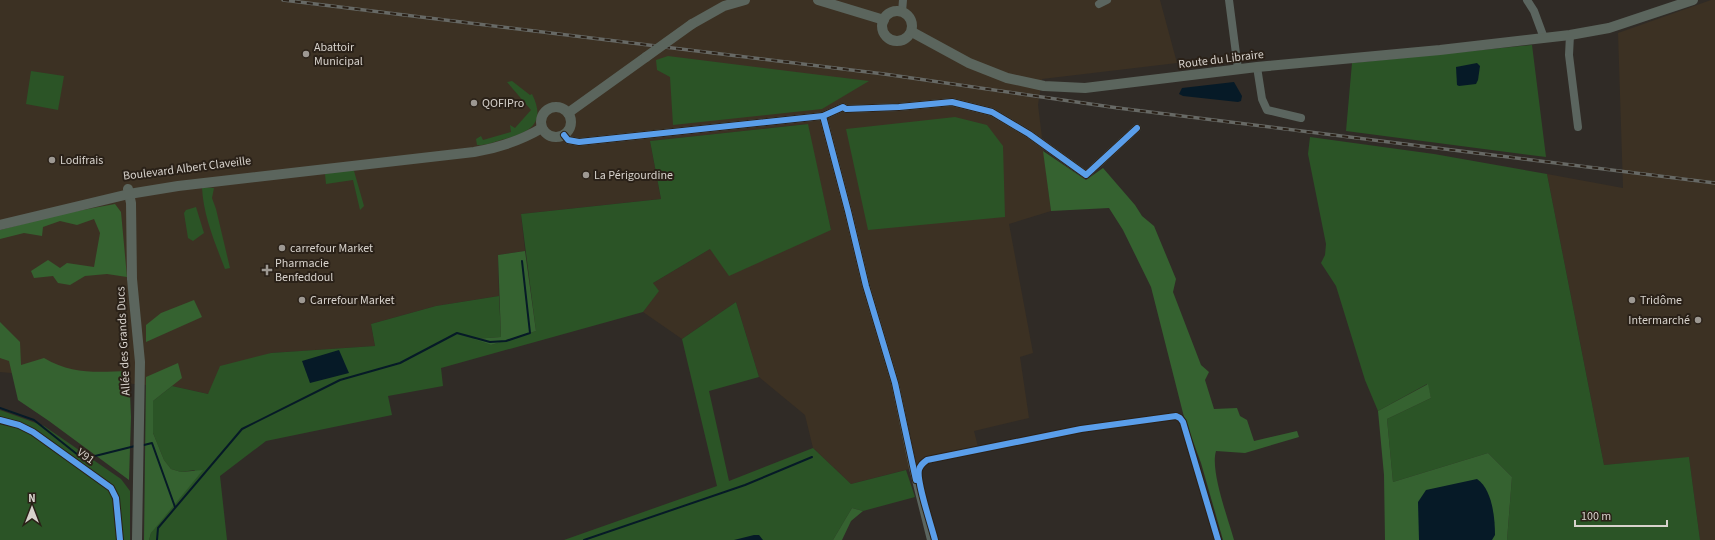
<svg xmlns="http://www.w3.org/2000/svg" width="1715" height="540" font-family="'Source Sans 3',sans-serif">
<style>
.commercial{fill:#3c3123}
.green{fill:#2b5426}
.forest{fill:#356230}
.water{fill:#061a27}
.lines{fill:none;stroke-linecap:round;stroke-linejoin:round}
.stream{stroke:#061a27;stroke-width:2}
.minor{stroke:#5b655f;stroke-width:8}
.major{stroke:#5b655d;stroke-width:10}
.rail-casing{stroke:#676965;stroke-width:3.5}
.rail{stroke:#2a2118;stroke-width:2;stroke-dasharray:6;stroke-linecap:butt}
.major-bridge{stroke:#5b655d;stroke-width:10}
.cycleway-casing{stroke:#2a2118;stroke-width:8}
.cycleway{stroke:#5a9eea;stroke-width:6}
.poi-dot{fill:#9d9892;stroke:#2a2118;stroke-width:1.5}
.labels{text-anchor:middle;stroke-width:4;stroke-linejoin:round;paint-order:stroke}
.poi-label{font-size:12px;fill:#d7d2cc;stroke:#2a2118;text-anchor:start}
.street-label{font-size:12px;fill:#d7d2cc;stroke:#2a2118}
</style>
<rect width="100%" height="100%" fill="#302b26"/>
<g class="commercial">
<polygon points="0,0 1160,0 1177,63 1042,79 1038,105 1051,211 1009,224 1033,353 1020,357 1029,418 974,431 979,451 851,484 813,448 805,415 759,377 736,302 682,339 643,312 658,291 653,283 710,249 831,230 807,124 650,141 661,199 521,214 525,251 498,255 499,296 436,306 371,324 375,346 271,353 208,394 172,386 167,387 0,372"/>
<polygon points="1711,0 1715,0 1715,540 1700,540 1689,458 1604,465 1547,174 1623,188 1618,33"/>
</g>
<g class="green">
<polygon points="1532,45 1546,157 1346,131 1352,63"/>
<polygon points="668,56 869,81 822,109 673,125 670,77 657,70 656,60"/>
<polygon points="31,71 64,76 58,110 26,104"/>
<path d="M 512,81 L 530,95 L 532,94 C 547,124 529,133 501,140 C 494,142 484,146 477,145 L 476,139 L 481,136 L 483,140 L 511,132 L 510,125 L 515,128 L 531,110 L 507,82 Z"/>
<polygon points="955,117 987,125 1003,146 1005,217 868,230 846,129"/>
<polygon points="808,124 831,230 729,276 710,249 653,283 659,291 643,312 441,368 443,386 388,396 392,415 266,441 220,476 227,540 149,540 151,533 195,470 181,472 171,469 164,460 153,433 153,401 172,386 208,394 220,366 271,353 375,346 371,324 436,306 499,296 501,337 475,339 491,345 536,331 521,214 661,199 650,141"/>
<polygon points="1310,137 1434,154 1547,174 1604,465 1689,457 1700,540 1507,540 1512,477 1488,453 1393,482 1387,419 1431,398 1427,384 1378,411 1365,380 1336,286 1321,263 1325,255 1326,244 1308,154"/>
<polygon points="349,170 354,171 364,206 360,210 353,180 326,184 325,174"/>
<path d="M 202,187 L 214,188 L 212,198 L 216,209 L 230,268 L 225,269 C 215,243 203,215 202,187 Z"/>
<polygon points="196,207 204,233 193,241 188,238 184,213 186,210"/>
<polygon points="736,302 759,377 709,391 729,481 813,448 851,484 906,470 915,497 863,511 852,508 833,540 564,540 717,486 682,339"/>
<polygon points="0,410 44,426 121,479 130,491 130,540 0,540"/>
</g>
<g class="forest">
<path d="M 1043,151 L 1086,180 L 1103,168 L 1135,205 L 1142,216 L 1154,226 L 1176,279 L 1173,292 L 1201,365 L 1209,372 L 1205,380 L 1214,409 L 1237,408 L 1240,416 L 1247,420 L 1254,441 L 1297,431 L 1299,437 L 1245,453 L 1216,451 C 1210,471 1228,518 1234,540 L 1223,540 L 1201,463 L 1184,417 L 1151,287 L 1123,230 L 1109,208 L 1051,211 Z"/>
<polygon points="115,204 121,212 127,277 107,274 85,276 70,285 58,283 53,276 34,278 31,271 48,260 60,268 67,263 94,267 100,233 94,219 77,225 60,221 43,227 42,236 24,233 0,239 0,230 61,214"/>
<polygon points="525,251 536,331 491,345 474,339 501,337 498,255"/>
<polygon points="194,300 202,317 146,342 146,325 161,313"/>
<path d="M 0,322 L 20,342 L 21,365 L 44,358 C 73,375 97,372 129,371 L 131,417 L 129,480 L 49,421 L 18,400 L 9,361 L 0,358 Z"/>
<polygon points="178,363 182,378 153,401 153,433 164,460 171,469 181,472 203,470 151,533 149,540 144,540 146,377"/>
<polygon points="1428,384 1431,398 1387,419 1393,482 1488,453 1512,477 1507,540 1385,540 1384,475 1378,411"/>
<polygon points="852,508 863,511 851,521 842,540 833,540"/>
</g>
<g class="water">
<polygon points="1477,63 1480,66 1478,80 1476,84 1459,86 1457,85 1456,67"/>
<polygon points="1234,82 1242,96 1241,101 1238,102 1183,96 1179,94 1182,88"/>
<polygon points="339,350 349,373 310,383 302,361"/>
<path d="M 1477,479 C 1492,489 1495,517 1495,535 L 1492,540 L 1419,540 L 1418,502 L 1426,490 Z"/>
<polygon points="754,535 759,535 763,540 734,540"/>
</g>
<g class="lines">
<g class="stream">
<polyline points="0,408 34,420 83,459 135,446"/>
<polyline points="144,445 152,443 175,507"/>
<polyline points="157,540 158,528 242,429 340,380 400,363 457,333 490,342 506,341 530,333 522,261"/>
<polyline points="584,540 745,485 812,457"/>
</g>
<g class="minor">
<polyline points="1229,0 1238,69"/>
<polyline points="1527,0 1534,11 1544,38"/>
<polyline points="1099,4 1107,0"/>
<polyline points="902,12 903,0"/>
<polyline points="1570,35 1569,55 1578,127"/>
<polyline points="1257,67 1262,99 1267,110 1301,118"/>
<polyline points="823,116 848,211 866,286 895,383 913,468 931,540"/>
<polyline points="564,135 568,140 579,142 823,116 843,107 846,109 899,107 952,102 992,112 1029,134 1086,175 1137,128"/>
</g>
<g class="major">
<polyline points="818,0 884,20"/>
<circle cx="897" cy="26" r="15"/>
<polyline points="692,24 724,6 745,0"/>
<polyline points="912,32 969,63 1007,78 1044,86 1085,88 1257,67 1440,50 1570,35 1609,28 1693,0"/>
<circle cx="556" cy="122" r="15"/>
<polyline points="568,113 646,57"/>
<polyline points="128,189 131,203 132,279 140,362 137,540"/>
<path d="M 0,225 L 129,194 L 178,186 L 474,152 C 498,148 520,141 542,128"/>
</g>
<g class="rail-casing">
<polyline id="rail" points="283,0 884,74 1118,108 1715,183"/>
</g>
<use href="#rail" class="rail"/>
<polyline class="major-bridge" points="646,57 692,24"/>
<g class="cycleway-casing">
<g id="cycleway">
<polyline points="823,116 848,211 866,286 895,383 916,480"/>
<polyline points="564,135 568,140 579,142 823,116 843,107 846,109 899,107 952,102 992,112 1029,134 1086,175 1137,128"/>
<polyline points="0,420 19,425 33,432 111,488 116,498 120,540"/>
<path d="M 935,540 C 932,527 916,481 919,470 C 920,465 923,463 927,460 L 1081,429 L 1176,416 L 1180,418 L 1183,422 L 1218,540"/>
</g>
</g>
<use href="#cycleway" class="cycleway"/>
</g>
<g class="poi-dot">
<circle cx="306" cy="54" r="4"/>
<circle cx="474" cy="103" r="4"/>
<circle cx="52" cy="160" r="4"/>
<circle cx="586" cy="175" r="4"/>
<circle cx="282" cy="248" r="4"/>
<path d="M265 264h4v4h4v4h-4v4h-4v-4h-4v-4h4z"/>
<circle cx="302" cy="300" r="4"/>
<circle cx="1632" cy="300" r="4"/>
<circle cx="1698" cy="320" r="4"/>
</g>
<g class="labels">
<g class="poi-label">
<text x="314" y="51">Abattoir<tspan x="314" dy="14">Municipal</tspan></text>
<text x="482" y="107">QOFIPro</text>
<text x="60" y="164">Lodifrais</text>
<text x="594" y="179">La Périgourdine</text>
<text x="290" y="252">carrefour Market</text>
<text x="275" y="267">Pharmacie<tspan x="275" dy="14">Benfeddoul</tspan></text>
<text x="310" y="304">Carrefour Market</text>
<text x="1640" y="304">Tridôme</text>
<text x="1690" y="324" text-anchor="end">Intermarché</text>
</g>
<g class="street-label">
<text transform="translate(1221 59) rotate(-7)" y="4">Route du Libraire</text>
<text transform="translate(187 168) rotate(-7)" y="4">Boulevard Albert Claveille</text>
<text transform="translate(123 341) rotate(-93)" y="4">Allée des Grands Ducs</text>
<text transform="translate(86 456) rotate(35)" y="4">V91</text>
</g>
</g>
<g transform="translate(32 508)" stroke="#2a2118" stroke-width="3" paint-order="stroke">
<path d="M0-3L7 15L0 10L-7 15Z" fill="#d7d2cc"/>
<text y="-6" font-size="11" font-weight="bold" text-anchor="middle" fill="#d7d2cc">N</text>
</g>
<path d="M1575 520v6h92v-6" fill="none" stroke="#d7d2cc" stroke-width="2"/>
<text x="1581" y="520" font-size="12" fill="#d7d2cc" stroke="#2a2118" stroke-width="3" paint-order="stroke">100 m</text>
</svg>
